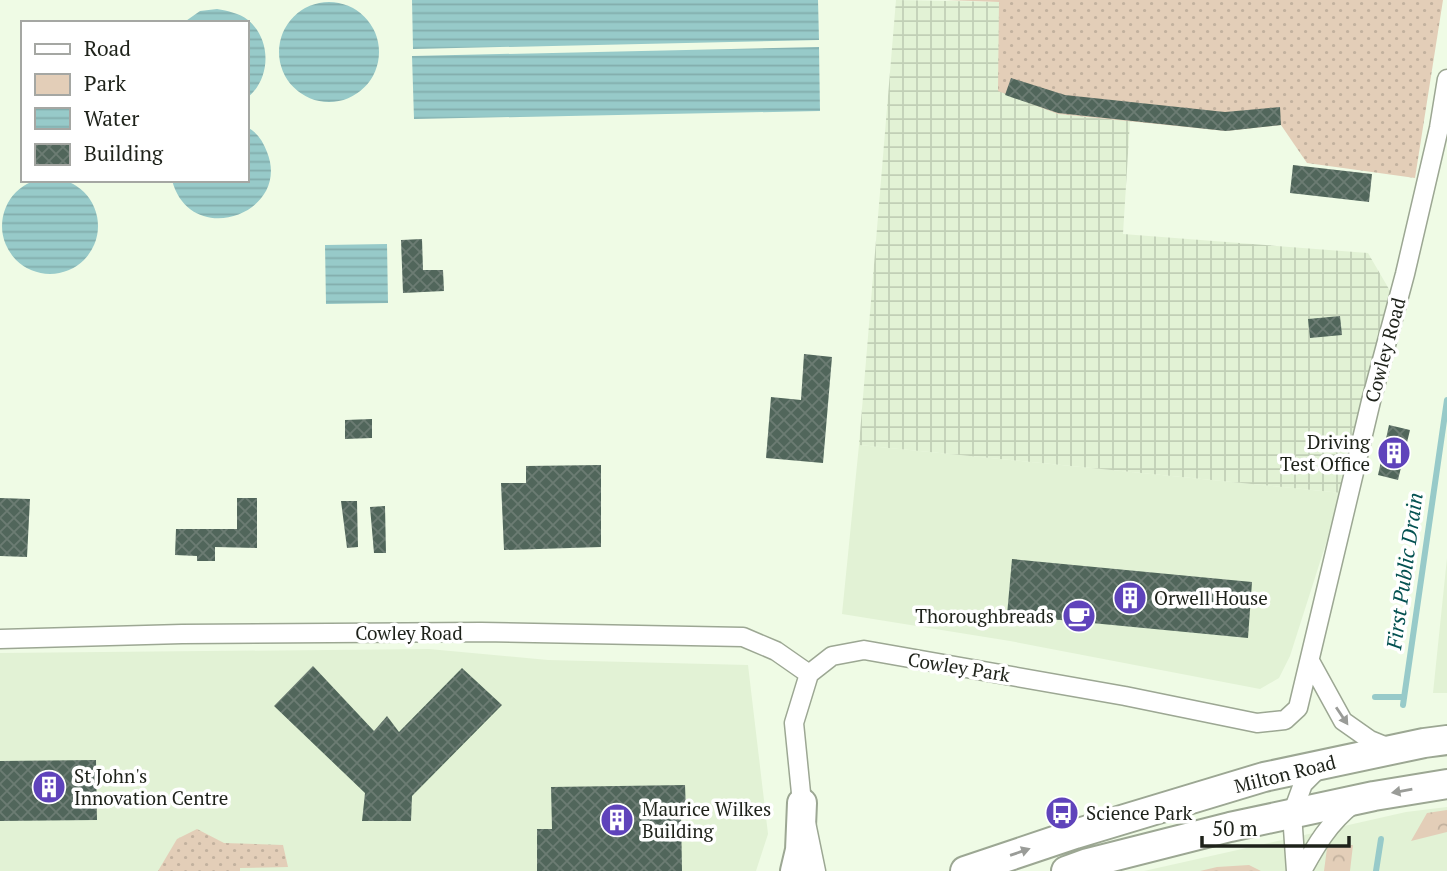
<svg xmlns="http://www.w3.org/2000/svg" width="1447" height="871" font-family="'PT Serif',serif">
<style>
.built{fill:#e2f2d5}
.industrial{fill:url(#industrial-grid)}
.green{fill:url(#green-dots)}
.forest{fill:url(#forest-crowns)}
.water{fill:url(#water-rules)}
.lines{fill:none;stroke-linecap:round;stroke-linejoin:round}
.stream{stroke:#97cac9;stroke-width:6}
.building{fill:url(#building-cross-hatch)}
.street-casing{stroke:#9ca793;stroke-width:21}
.primary-casing{stroke:#9ca793;stroke-width:32}
.street{stroke:#fff;stroke-width:18}
.primary{stroke:#fff;stroke-width:28}
.oneway{fill:#9a9c98}
.labels{text-anchor:middle;stroke-width:7;stroke-linejoin:round;paint-order:stroke}
.street-label{font-size:19px;fill:#1e221a;stroke:#fff}
.poi-label{font-size:19px;fill:#1e221a;stroke:#fff;text-anchor:start}
.water-label{font-size:21px;font-style:italic;fill:#035151;stroke:#fff}
</style>
<defs>
<pattern id="industrial-grid" width="8" height="8" patternUnits="userSpaceOnUse" patternTransform="scale(1.75)"><rect width="8" height="8" fill="#e2f2d5"/><path d="M0 4h8M4 0v8" fill="none" stroke="#c1cfb6"/></pattern>
<pattern id="green-dots" width="8" height="8" patternUnits="userSpaceOnUse" patternTransform="scale(1.75)"><rect width="8" height="8" fill="#e3ceb8"/><path d="M2 2h.1M6 6h.1" fill="none" stroke="#c2b19e" stroke-width="1.8" stroke-linecap="round"/></pattern>
<pattern id="forest-crowns" width="20" height="18" patternUnits="userSpaceOnUse" patternTransform="scale(1.75)"><rect width="20" height="18" fill="#e3ceb8"/><path d="M2 6a3 3 0 1 1 6 0M12 15a3 3 0 1 1 6 0" fill="none" stroke="#c2b19e"/></pattern>
<pattern id="water-rules" width="6" height="5" patternUnits="userSpaceOnUse" patternTransform="scale(1.75)"><rect width="6" height="5" fill="#97cac9"/><path d="M0 2.5h6" fill="none" stroke="#82adac"/></pattern>
<pattern id="building-cross-hatch" width="8" height="8" patternUnits="userSpaceOnUse" patternTransform="scale(1.75)"><rect width="8" height="8" fill="#51665b"/><path d="M0 0l8 8M0 8l8-8" fill="none" stroke="#6c7c73"/></pattern>
</defs>
<rect width="100%" height="100%" fill="#effbe5"/>
<path class="built" d="M 859,445 L 1342,493 L 1290,656 L 1279,678 L 1260,689 L 1010,641 L 842,614 Z
M 1447,558 L 1447,693 L 1433,693 Z
M 429,649 L 548,660 L 748,665 L 768,834 L 756,871 L 0,871 L 0,653 Z
M 1447,807 L 1447,871 L 1144,871 L 1406,812 Z"/>
<path class="industrial" d="M 896,0 L 999,2 L 1058,114 L 1130,121 L 1123,234 L 1368,253 L 1393,296 L 1342,493 L 859,445 Z"/>
<path class="green" d="M 946,0 L 1443,0 L 1415,178 L 1307,163 L 1281,125 L 1226,131 L 1058,114 L 998,91 L 999,2 Z
M 197,829 L 224,843 L 283,845 L 288,867 L 240,868 L 240,871 L 158,871 L 177,839 Z"/>
<path class="forest" d="M 1447,810 L 1447,832 L 1411,841 L 1427,813 Z
M 1353,845 L 1350,871 L 1324,871 L 1327,848 Z
M 1249,865 L 1261,871 L 1200,871 L 1217,867 Z"/>
<path class="water" d="M 412,0 L 818,0 L 819,40 L 413,49 Z
M279 52a50 50 0 1 1 100 0a50 50 0 1 1-100 0Z
M 217,9 C 228,11 239,13 248,20 C 272,40 271,79 247,98 L 247,23 L 183,23 L 200,11 Z
M 819,47 L 820,111 L 414,119 L 412,56 Z
M 247,127 C 257,132 263,141 267,152 C 292,214 190,250 172,180 L 247,180 Z
M2 226a48 48 0 1 1 96 0a48 48 0 1 1-96 0Z
M 387,244 L 388,303 L 326,304 L 325,245 Z"/>
<g class="lines">
<path class="stream" d="M 1375,697 L 1404,697
M 1403,705 L 1447,400
M 1376,871 L 1381,839"/>
</g>
<path class="building" d="M 1011,78 L 1065,95 L 1225,112 L 1280,107 L 1281,125 L 1226,131 L 1058,113 L 1005,95 Z
M 1293,165 L 1372,174 L 1369,202 L 1290,193 Z
M 422,239 L 423,270 L 443,270 L 444,291 L 403,293 L 401,240 Z
M 1340,316 L 1342,335 L 1310,338 L 1308,319 Z
M 804,354 L 832,357 L 823,463 L 766,458 L 771,397 L 801,400 Z
M 372,419 L 372,438 L 345,439 L 345,420 Z
M 1389,425 L 1410,430 L 1398,480 L 1378,475 Z
M 601,465 L 601,547 L 504,550 L 501,483 L 526,483 L 526,466 Z
M 0,498 L 30,499 L 27,557 L 0,556 Z
M 237,498 L 257,498 L 257,548 L 215,547 L 215,561 L 197,561 L 197,556 L 175,555 L 176,529 L 237,529 Z
M 341,501 L 357,501 L 358,547 L 347,548 Z
M 385,506 L 386,553 L 374,553 L 370,507 Z
M 1012,559 L 1252,582 L 1248,638 L 1007,615 Z
M 313,666 L 374,731 L 387,716 L 399,732 L 462,668 L 502,705 L 412,796 L 411,821 L 362,821 L 365,793 L 274,706 Z
M 96,760 L 97,820 L 0,821 L 0,761 Z
M 685,785 L 686,812 L 681,812 L 682,871 L 537,871 L 537,829 L 552,829 L 551,787 Z"/>
<g class="lines">
<defs>
<path id="street" d="M 0,639 L 182,634 L 481,632 L 743,637 L 776,651 L 809,674
M 1310,661 L 1343,721 L 1370,740 L 1392,749
M 816,871 L 802,803 L 794,723 L 809,674 L 832,656 L 864,650 L 1125,696 L 1257,723 L 1285,720 L 1298,708 L 1371,401 L 1405,274 L 1439,128 L 1447,79
M 1296,871 L 1292,814 L 1303,784 L 1319,768
M 1302,871 C 1316,845 1329,823 1353,804"/>
<path id="primary" d="M 795,871 L 800,850 L 802,803
M 965,871 L 1075,834 L 1264,777 L 1424,743 L 1447,740
M 1066,871 L 1088,863 L 1230,827 L 1374,796 L 1447,784"/>
</defs>
<use href="#street" class="street-casing"/>
<use href="#primary" class="primary-casing"/>
<use href="#street" class="street"/>
<use href="#primary" class="primary"/>
</g>
<defs><path id="oneway-solid" d="M-6-.8H1V-3.2L6.5 0L1 3.2V.8H-6Z" transform="scale(1.75)"/></defs>
<g class="oneway">
<use href="#oneway-solid" transform="translate(1342 716) rotate(56)"/>
<use href="#oneway-solid" transform="translate(1402 791) rotate(170)"/>
<use href="#oneway-solid" transform="translate(1020 852) rotate(-19)"/>
</g>
<defs>
<symbol id="building-disc" viewBox="-11 -11 22 22"><circle r="9.5" fill="#5f43bb" stroke="#fff"/><path d="M-4-6H4V6H1V3H-1V6H-4ZM-2.5-4.3h1.7v1.8h-1.7ZM.8-4.3h1.7v1.8H.8ZM-2.5-1h1.7V.8h-1.7ZM.8-1h1.7V.8H.8Z" fill="#fff"/></symbol>
<symbol id="cafe-disc" viewBox="-11 -11 22 22"><circle r="9.5" fill="#5f43bb" stroke="#fff"/><path d="M-5.5-4.5H6V0H3Q3 3.5 0 3.5H-2.5Q-5.5 3.5-5.5 0ZM3-3.2v2h1.7v-2ZM-6 4.5H4V6H-6Z" fill="#fff"/></symbol>
<symbol id="bus-disc" viewBox="-11 -11 22 22"><circle r="9.5" fill="#5f43bb" stroke="#fff"/><path d="M-5-6H5V4H4V6H2V4H-2V6H-4V4H-5ZM-3.5-4V0h7V-4ZM-3.5 1.2v1.5H-2V1.2ZM2 1.2v1.5H3.5V1.2Z" fill="#fff"/></symbol>
</defs>
<g fill-rule="evenodd">
<use href="#building-disc" x="1375" y="434" width="38" height="38"/>
<use href="#building-disc" x="1111" y="579" width="38" height="38"/>
<use href="#cafe-disc" x="1060" y="597" width="38" height="38"/>
<use href="#building-disc" x="30" y="768" width="38" height="38"/>
<use href="#bus-disc" x="1043" y="794" width="38" height="38"/>
<use href="#building-disc" x="598" y="801" width="38" height="38"/>
</g>
<g class="labels">
<g class="street-label">
<text transform="translate(1385 350) rotate(-75)" y="7">Cowley Road</text>
<text x="409" y="640">Cowley Road</text>
<text transform="translate(959 667) rotate(9)" y="7">Cowley Park</text>
<text transform="translate(1285 774) rotate(-14)" y="7">Milton Road</text>
</g>
<g class="poi-label">
<text x="1370" y="449" text-anchor="end">Driving<tspan x="1370" dy="22">Test Office</tspan></text>
<text x="1154" y="605">Orwell House</text>
<text x="1054" y="623" text-anchor="end">Thoroughbreads</text>
<text x="74" y="783">St John's<tspan x="74" dy="22">Innovation Centre</tspan></text>
<text x="642" y="816">Maurice Wilkes<tspan x="642" dy="22">Building</tspan></text>
<text x="1086" y="820">Science Park</text>
</g>
<g class="water-label">
<text transform="translate(1405 571) rotate(-82)" y="7">First Public Drain</text>
</g>
</g>
<rect x="21" y="21" width="228" height="161" fill="#ffffff" stroke="#a5a7a3" stroke-width="2"/>
<rect x="35" y="44" width="35" height="10" fill="#ffffff" stroke="#a5a7a3" stroke-width="2"/>
<text x="84" y="56" font-size="21" fill="#1e221a">Road</text>
<rect x="35" y="74" width="35" height="21" fill="#e3ceb8" stroke="#a5a7a3" stroke-width="2"/>
<text x="84" y="91" font-size="21" fill="#1e221a">Park</text>
<rect x="35" y="108" width="35" height="21" fill="url(#water-rules)" stroke="#a5a7a3" stroke-width="2"/>
<text x="84" y="126" font-size="21" fill="#1e221a">Water</text>
<rect x="35" y="144" width="35" height="21" fill="url(#building-cross-hatch)" stroke="#a5a7a3" stroke-width="2"/>
<text x="84" y="161" font-size="21" fill="#1e221a">Building</text>
<path d="M1202 836v10h147v-10" fill="none" stroke="#1e221a" stroke-width="3.5"/>
<text x="1212" y="836" font-size="21" fill="#1e221a" stroke="#ffffff" stroke-width="5" paint-order="stroke">50 m</text>
</svg>
